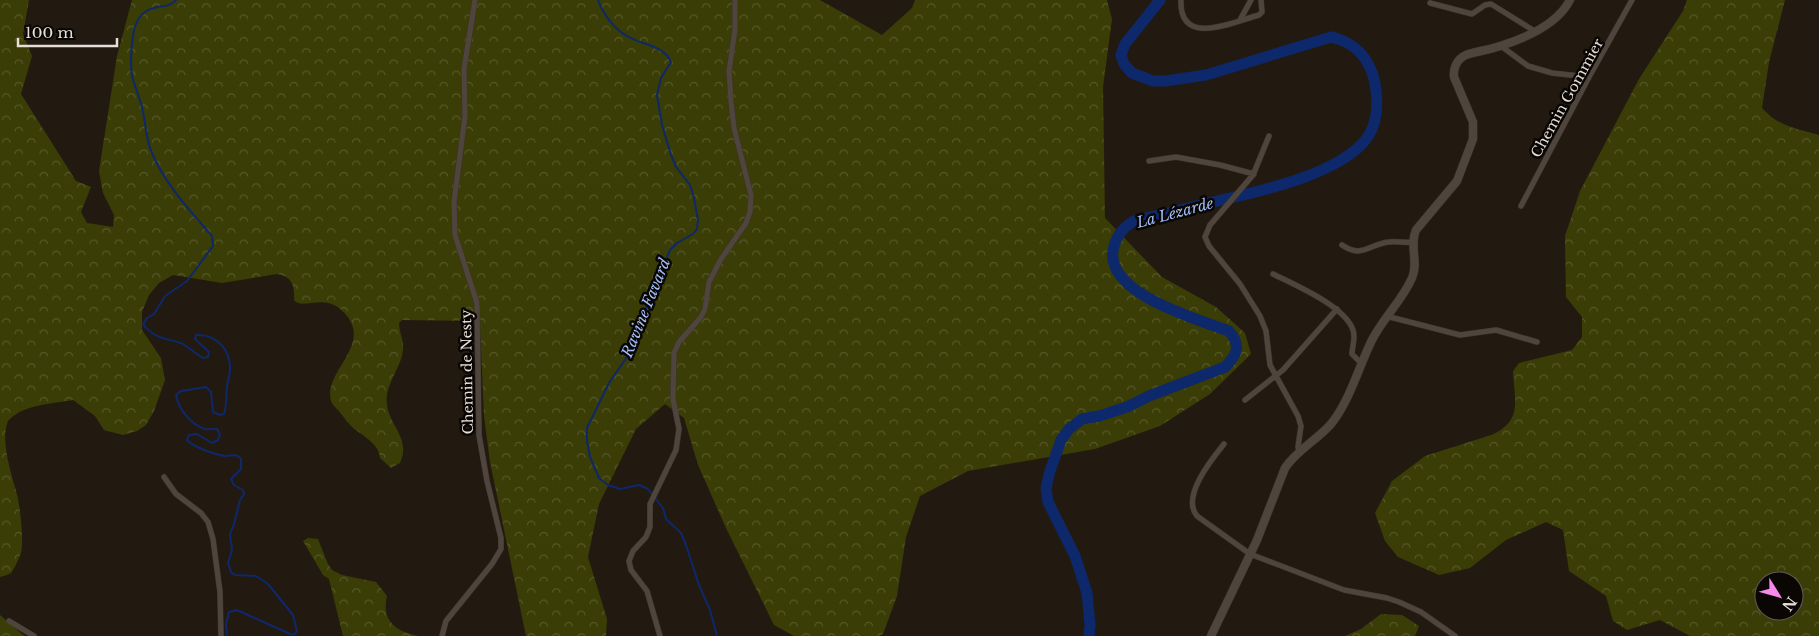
<svg xmlns="http://www.w3.org/2000/svg" width="1819" height="636" font-family="'Libre Baskerville',serif">
<style>
.forest{fill:url(#forest-crowns);fill-rule:evenodd}
.lines{fill:none;stroke-linecap:round;stroke-linejoin:round}
.stream{stroke:#0e286c;stroke-width:2}
.river{stroke:#0e286c;stroke-width:11}
.street-casing{stroke:#3c3531;stroke-width:6}
.secondary-casing{stroke:#3c3531;stroke-width:9}
.street{stroke:#50453c;stroke-width:5}
.secondary{stroke:#50453c;stroke-width:8}
.labels{text-anchor:middle;stroke-width:5;stroke-linejoin:round;paint-order:stroke}
.street-label{font-size:14px;fill:#e5ded9;stroke:#090603}
.water-label{font-size:15px;font-style:italic;fill:#a3c0fc;stroke:#090603}
</style>
<defs>
<pattern id="forest-crowns" width="20" height="18" patternUnits="userSpaceOnUse" patternTransform="scale(1.25)"><rect width="20" height="18" fill="#3a3d05"/><path d="M2 6a3 3 0 1 1 6 0M12 15a3 3 0 1 1 6 0" fill="none" stroke="#565929"/></pattern>
</defs>
<rect width="100%" height="100%" fill="#221a11"/>
<path class="forest" d="M 0,0 L 29,0 L 23,34 L 32,56 L 21,94 L 76,181 L 91,187 L 81,212 L 87,223 L 113,227 L 114,215 L 103,193 L 99,171 L 117,56 L 132,0 L 820,0 L 882,35 L 912,8 L 915,0 L 1107,0 L 1112,19 L 1103,87 L 1105,218 L 1162,277 L 1216,307 L 1245,333 L 1251,354 L 1210,394 L 1160,426 L 1095,449 L 968,471 L 920,496 L 906,537 L 897,596 L 883,634 L 879,636 L 794,636 L 774,625 L 726,528 L 698,465 L 684,418 L 665,404 L 636,429 L 599,504 L 588,557 L 607,619 L 606,636 L 526,636 L 490,462 L 484,416 L 480,328 L 474,321 L 402,320 L 399,323 C 399,332 404,340 403,350 C 401,369 384,385 387,405 C 390,427 411,438 400,463 L 391,468 L 380,458 C 379,442 360,435 350,425 C 346,420 342,415 338,410 C 336,408 332,404 331,401 C 323,372 371,347 347,316 C 327,289 303,312 294,300 C 295,286 292,276 277,274 L 222,283 L 173,275 L 159,283 L 149,295 L 142,312 L 142,330 L 161,358 L 165,380 L 154,411 L 146,425 L 137,431 L 123,435 L 104,430 L 95,416 L 73,400 C 52,404 23,404 8,421 C 0,440 11,472 16,491 C 20,502 24,542 21,552 C 20,557 14,569 11,573 C 8,575 3,576 0,577 Z
M 1687,0 L 1785,0 L 1769,62 L 1762,108 C 1779,127 1795,128 1819,135 L 1819,636 L 1690,636 L 1660,620 L 1627,630 L 1613,621 L 1606,596 L 1569,571 L 1563,530 L 1546,522 L 1506,540 L 1470,568 L 1439,575 L 1398,557 L 1385,541 L 1375,513 L 1392,481 L 1425,456 L 1491,435 C 1524,421 1514,399 1513,371 L 1519,363 L 1572,350 L 1582,337 L 1582,317 L 1566,297 L 1565,236 L 1580,191 L 1639,79 L 1683,11 ZM 1764,581 L 1794,581 L 1794,611 L 1764,611 Z
M 308,538 L 318,539 L 328,564 L 332,570 L 342,575 L 376,582 L 387,596 C 381,621 396,632 419,636 L 343,636 L 329,579 L 323,575 L 303,541 Z
M 1381,614 L 1402,615 L 1419,626 L 1415,636 L 1345,636 L 1361,629 Z
M 0,615 L 22,634 L 25,636 L 0,636 Z"/>
<g class="lines">
<path class="stream" d="M 176,0 C 168,11 149,1 138,20 C 131,31 130,63 132,76 C 135,88 141,100 143,112 C 146,126 146,140 152,153 C 165,184 190,211 212,236 L 213,246 L 187,281 L 165,296 L 154,314 L 147,318 L 143,324 C 155,340 168,338 183,344 C 190,348 196,354 203,358 L 208,357 L 209,352 L 195,339 L 196,335 C 217,334 231,350 230,371 C 229,376 228,381 227,386 C 226,395 227,405 224,414 L 220,415 L 213,412 L 211,392 L 206,387 L 181,391 L 176,395 C 178,408 191,425 205,429 C 209,430 213,428 217,429 L 220,435 L 218,440 L 212,443 L 197,434 L 189,435 L 187,440 C 193,447 216,455 226,456 C 232,456 236,453 241,459 L 241,469 L 231,479 L 234,485 L 243,490 L 244,494 L 240,500 L 234,524 L 230,534 L 232,550 L 228,563 L 231,572 L 235,575 L 256,576 L 268,584 L 293,615 L 297,631 L 294,635 L 290,634 L 237,610 L 229,612 L 226,624 L 227,636
M 598,0 C 603,14 614,29 627,36 C 641,45 664,45 671,62 L 661,78 L 657,95 L 662,125 L 671,155 L 676,167 L 690,185 L 694,198 L 698,220 L 697,229 L 693,234 L 677,243 L 670,250 L 650,296 L 640,328 L 629,354 L 609,383 L 587,428 L 587,441 L 590,457 L 599,478 L 608,485 L 620,489 L 639,485 L 648,489 L 663,508 L 666,519 L 681,533 L 686,545 L 699,585 L 710,610 L 717,636"/>
<path class="river" d="M 1089,636 L 1090,625 L 1087,593 L 1075,556 L 1048,502 L 1046,488 L 1050,471 L 1061,440 L 1069,429 L 1082,419 L 1099,416 L 1127,407 L 1149,396 L 1225,367 C 1238,354 1241,345 1229,331 C 1197,319 1107,294 1113,251 C 1115,237 1122,228 1134,221 C 1159,215 1183,209 1208,203 C 1252,193 1339,176 1367,138 C 1378,123 1378,101 1375,83 C 1370,59 1355,42 1331,37 L 1206,75 L 1165,81 L 1153,81 L 1132,73 L 1124,64 L 1121,55 L 1125,44 L 1160,0"/>
<defs>
<path id="street" d="M 1181,0 C 1179,48 1233,22 1259,15 L 1262,12 L 1261,0
M 1430,3 L 1472,14 L 1485,5 L 1491,4 L 1536,32
M 1240,20 L 1251,0
M 1501,46 L 1528,66 L 1552,73 L 1589,77
M 1269,136 L 1253,175 L 1210,225 L 1205,237 L 1209,246 L 1240,284 L 1260,316 L 1266,331 L 1270,365 L 1298,416 L 1301,426 L 1298,447 L 1299,452
M 1149,161 L 1176,157 L 1220,165 L 1254,174
M 1521,206 L 1589,77 L 1632,0
M 1342,245 C 1362,259 1369,244 1389,242 C 1397,241 1405,243 1413,242
M 1273,274 C 1295,285 1345,306 1353,330 C 1356,338 1352,346 1352,354 L 1362,364
M 1386,316 L 1460,335 L 1496,330 L 1537,342
M 1245,400 L 1283,370 L 1337,309
M 1224,444 C 1211,460 1181,497 1197,516 L 1250,554 L 1344,590 L 1387,598 L 1399,602 L 1421,612 L 1455,636
M 164,477 L 176,494 L 201,513 L 208,522 L 213,539 L 220,592 L 221,636
M 9,621 L 34,636
M 442,636 L 446,621 L 492,564 L 501,549 L 501,538 L 487,481 L 479,435 L 477,303 L 455,235 L 454,202 L 465,116 L 464,69 L 475,0
M 660,636 L 647,591 L 631,570 L 629,561 L 633,551 L 646,537 L 650,527 L 650,504 L 676,450 L 679,429 L 673,399 L 674,353 L 679,342 L 701,317 L 705,309 L 709,282 L 721,259 L 746,223 L 750,212 L 751,195 L 734,128 L 731,102 L 729,71 L 735,30 L 735,0"/>
<path id="secondary" d="M 1211,636 L 1257,540 L 1285,468 C 1297,450 1317,440 1331,424 C 1350,400 1358,369 1371,342 C 1382,319 1402,301 1412,278 C 1419,262 1409,246 1416,230 L 1457,181 L 1473,139 L 1473,122 L 1454,77 C 1453,68 1457,59 1466,55 C 1477,51 1489,50 1500,46 C 1526,38 1557,25 1570,0"/>
</defs>
<use href="#street" class="street-casing"/>
<use href="#secondary" class="secondary-casing"/>
<use href="#street" class="street"/>
<use href="#secondary" class="secondary"/>
</g>
<g class="labels">
<g class="street-label">
<text transform="translate(1567 98) rotate(-61)" y="5">Chemin Gommier</text>
<text transform="translate(467 372) rotate(-91)" y="5">Chemin de Nesty</text>
</g>
<g class="water-label">
<text transform="translate(1175 213) rotate(-15)" y="5">La Lézarde</text>
<text transform="translate(646 308) rotate(-68)" y="5">Ravine Favard</text>
</g>
</g>
<g transform="translate(1779 596) rotate(127)"><circle r="24" fill="#090603" stroke="#615c59"/>
<path d="M0-4L9 19L0 12L-9 19Z" fill="#f888e9"/>
<text y="-8" font-size="14" font-weight="bold" text-anchor="middle" fill="#e5ded9">N</text>
</g>
<path d="M18 38v8h99v-8" fill="none" stroke="#e5ded9" stroke-width="2.5"/>
<text x="25" y="38" font-size="15" fill="#e5ded9" stroke="#090603" stroke-width="4" paint-order="stroke">100 m</text>
</svg>
